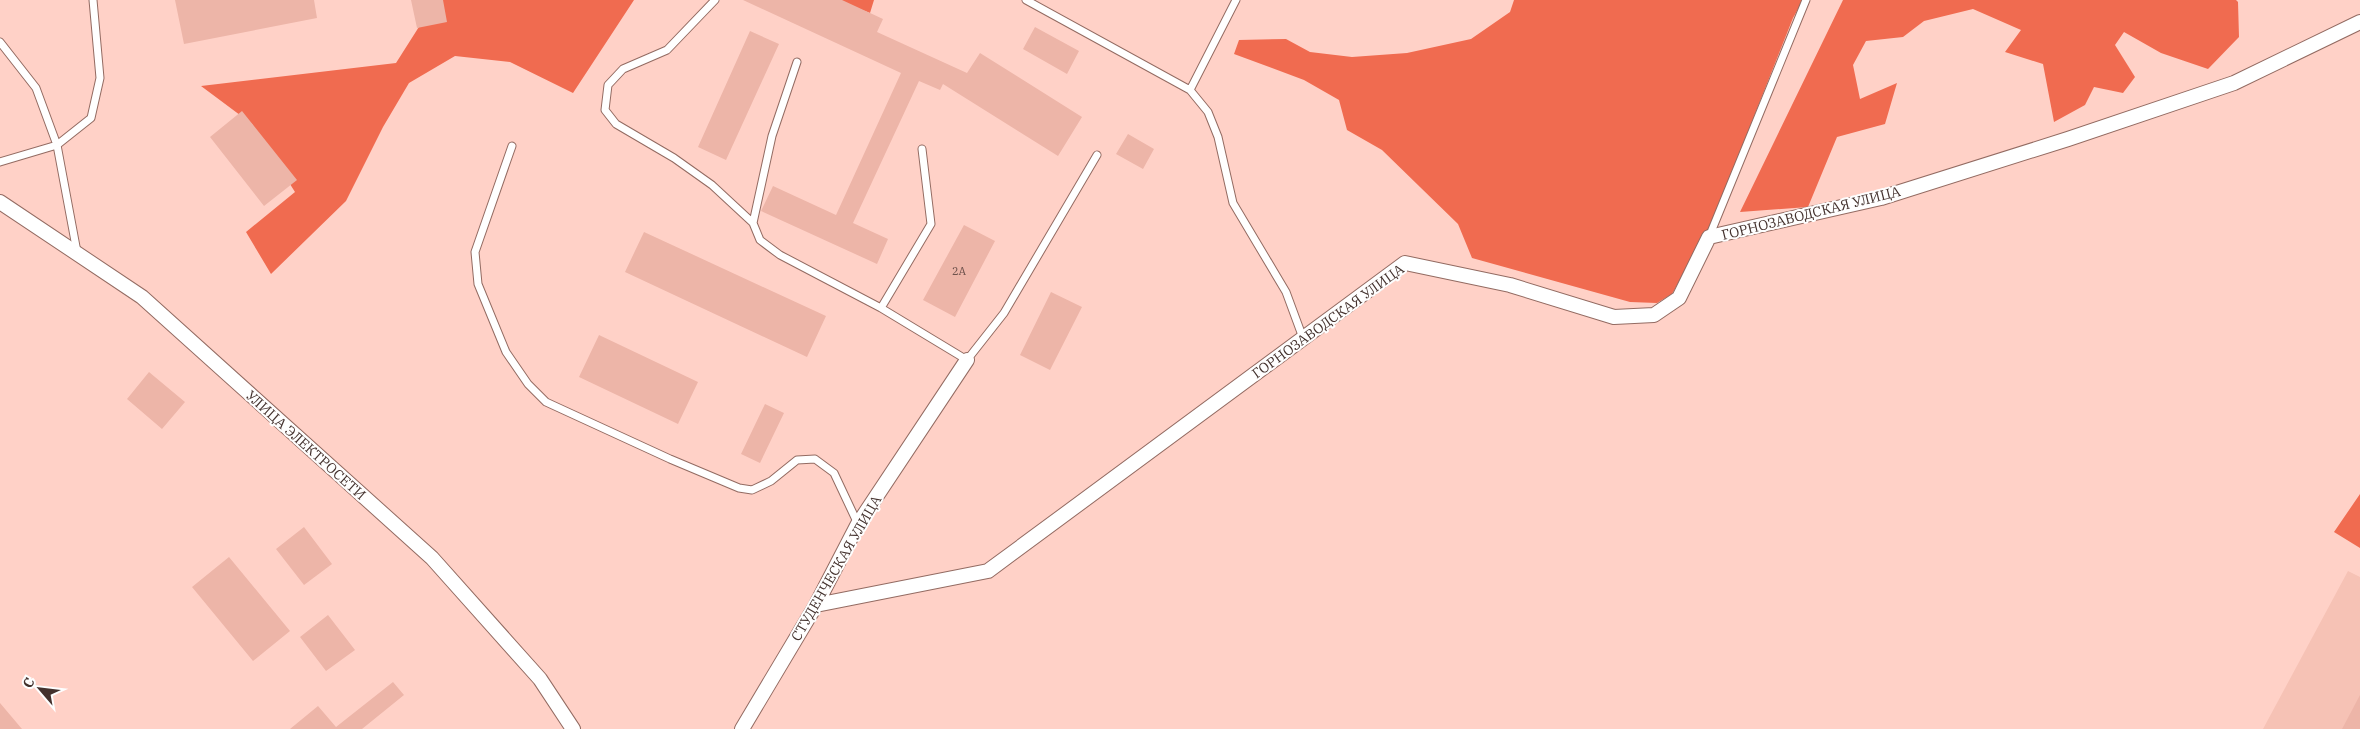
<svg xmlns="http://www.w3.org/2000/svg" width="2360" height="729" font-family="'IBM Plex Serif',serif">
<style>
.built{fill:#f6c2b5}
.forest{fill:#f06b50}
.building{fill:#edb5a8}
.lines{fill:none;stroke-linecap:round;stroke-linejoin:round}
.service-casing{stroke:#936b62;stroke-width:9}
.minor-casing{stroke:#936b62;stroke-width:16}
.service{stroke:#fff;stroke-width:7}
.minor{stroke:#fff;stroke-width:14}
.labels{text-anchor:middle;stroke-width:4;stroke-linejoin:round;paint-order:stroke}
.number-label{font-size:11px;fill:#6e524c}
.street-label{font-size:14px;fill:#43312d;stroke:#fefefe}
</style>
<rect width="100%" height="100%" fill="#ffd1c7"/>
<path class="built" d="M 2348,571 L 2360,577 L 2360,729 L 2263,729 Z"/>
<path class="forest" d="M 436,0 L 634,0 L 573,93 L 510,62 L 455,56 L 409,83 L 383,127 L 346,201 L 271,274 L 246,232 L 295,192 L 252,124 L 201,86 L 396,63 Z
M 836,0 L 874,0 L 870,13 Z
M 1514,0 L 1803,0 L 1793,18 L 1711,225 L 1672,294 L 1657,303 L 1630,302 L 1472,258 L 1458,224 L 1382,150 L 1347,130 L 1339,100 L 1304,80 L 1234,54 L 1239,40 L 1286,39 L 1310,52 L 1352,57 L 1407,53 L 1471,39 L 1510,12 Z
M 1843,0 L 2236,0 L 2238,2 L 2239,37 L 2208,69 L 2161,53 L 2124,32 L 2115,45 L 2135,77 L 2123,93 L 2094,87 L 2085,105 L 2054,122 L 2043,64 L 2005,52 L 2021,30 L 1973,9 L 1924,21 L 1903,37 L 1866,41 L 1853,65 L 1860,99 L 1897,83 L 1885,124 L 1837,137 L 1808,207 L 1740,212 Z
M 2360,494 L 2360,548 L 2334,532 Z"/>
<path class="building" d="M 175,0 L 314,0 L 317,18 L 184,44 Z
M 411,0 L 443,0 L 447,22 L 417,28 Z
M 743,0 L 842,0 L 883,19 L 877,32 L 967,73 L 980,53 L 1082,117 L 1058,156 L 943,84 L 940,90 L 919,81 L 853,223 L 888,239 L 877,264 L 761,211 L 773,186 L 836,215 L 901,73 Z
M 1035,27 L 1079,51 L 1067,74 L 1023,49 Z
M 750,31 L 779,44 L 726,160 L 698,147 Z
M 242,111 L 297,180 L 264,206 L 210,137 Z
M 1128,134 L 1154,149 L 1143,169 L 1116,154 Z
M 964,225 L 995,241 L 955,317 L 923,300 Z
M 644,232 L 826,316 L 807,357 L 625,272 Z
M 1051,292 L 1082,307 L 1050,370 L 1020,355 Z
M 599,335 L 698,382 L 678,424 L 579,377 Z
M 149,372 L 185,402 L 162,429 L 127,399 Z
M 765,404 L 784,413 L 760,463 L 741,454 Z
M 304,527 L 332,564 L 304,585 L 276,549 Z
M 229,557 L 290,631 L 253,661 L 192,587 Z
M 328,615 L 355,650 L 326,671 L 300,637 Z
M 393,682 L 404,695 L 362,729 L 290,729 L 318,706 L 336,727 Z
M 2360,695 L 2360,729 L 2342,729 Z
M 0,703 L 22,729 L 0,729 Z"/>
<g class="lines">
<defs>
<path id="service" d="M 715,0 L 667,50 L 623,69 L 608,85 L 605,110 L 616,124 L 674,158 L 712,185 L 753,223
M 1026,0 L 1190,90 L 1208,112 L 1218,137 L 1233,203 L 1286,292 L 1303,338
M 0,42 L 36,88 L 57,145 L 77,252
M 797,62 L 772,136 L 753,223 L 760,240 L 780,255 L 881,308 L 967,360 L 1004,313 L 1097,155
M 1190,90 L 1236,0
M 512,146 L 475,252 L 478,284 L 506,352 L 528,384 L 546,402 L 670,459 L 739,488 L 752,490 L 771,481 L 797,460 L 815,459 L 834,473 L 858,524
M 0,162 L 57,145 L 91,118 L 100,78 L 93,0
M 1709,237 L 1806,0
M 881,308 L 931,224 L 922,149"/>
<path id="minor" d="M 0,202 L 142,297 L 432,558 L 540,679 L 573,729
M 816,605 L 988,571 L 1405,263 L 1510,285 L 1614,317 L 1654,315 L 1679,298 L 1709,237 L 1881,198 L 2068,139 L 2234,83 L 2360,22
M 742,729 L 816,605 L 858,524 L 967,360"/>
</defs>
<use href="#service" class="service-casing"/>
<use href="#minor" class="minor-casing"/>
<use href="#service" class="service"/>
<use href="#minor" class="minor"/>
</g>
<g class="labels">
<g class="number-label">
<text x="959" y="275">2А</text>
</g>
<g class="street-label">
<text transform="translate(1811 213) rotate(-14)" y="5">ГОРНОЗАВОДСКАЯ УЛИЦА</text>
<text transform="translate(1328 321) rotate(-36)" y="5">ГОРНОЗАВОДСКАЯ УЛИЦА</text>
<text transform="translate(306 445) rotate(42)" y="5">УЛИЦА ЭЛЕКТРОСЕТИ</text>
<text transform="translate(836 568) rotate(-60)" y="5">СТУДЕНЧЕСКАЯ УЛИЦА</text>
</g>
</g>
<g transform="translate(40 689) rotate(298)" stroke="#fefefe" stroke-width="4" paint-order="stroke">
<path d="M0-4L9 19L0 12L-9 19Z" fill="#43312d"/>
<text y="-8" font-size="14" font-weight="bold" text-anchor="middle" fill="#43312d">С</text>
</g>
</svg>
